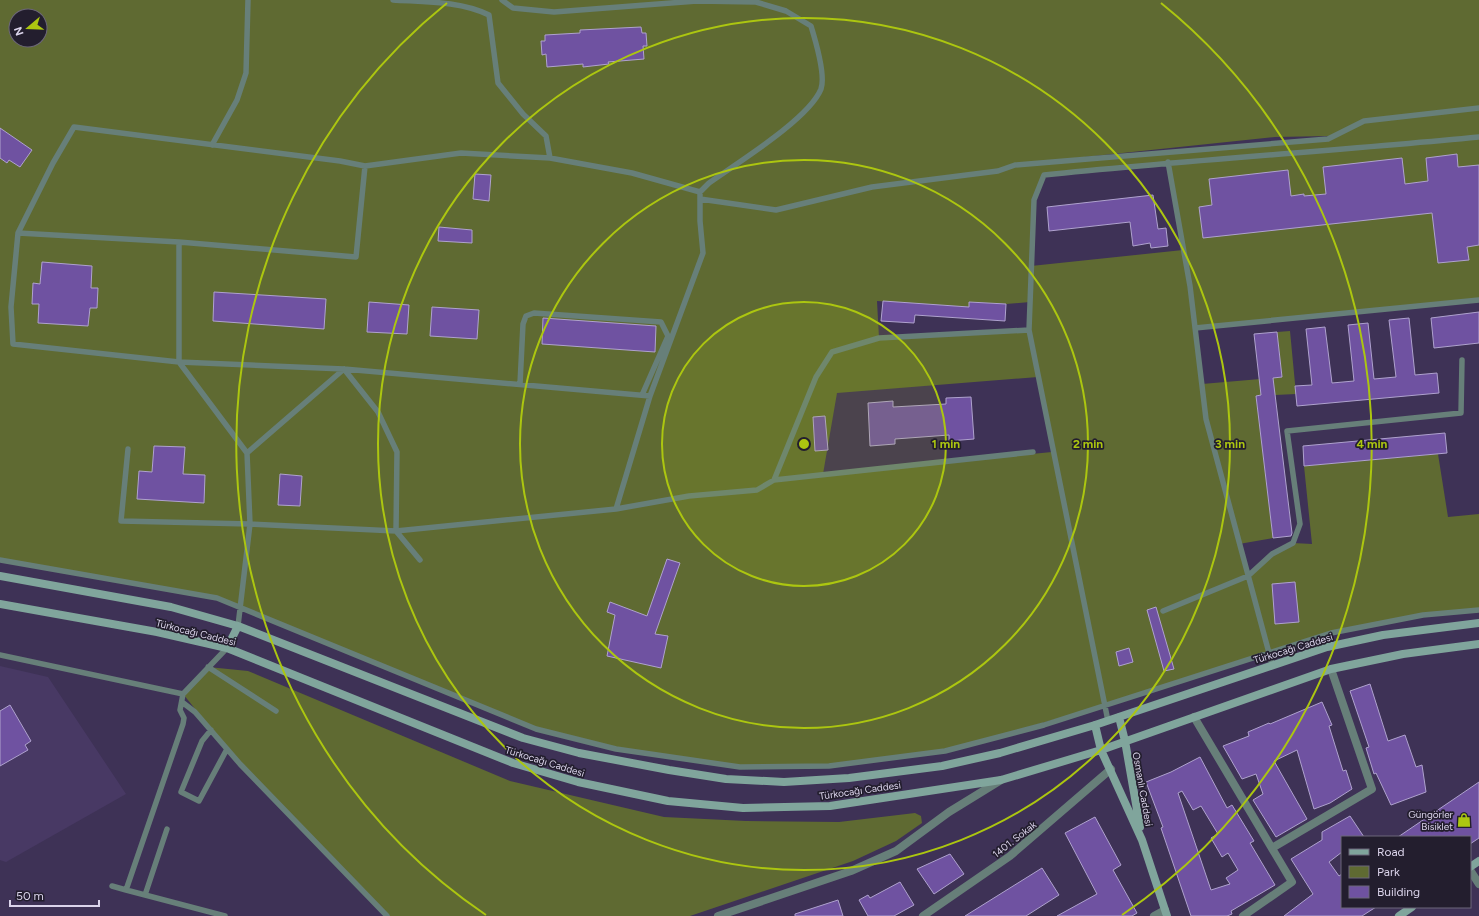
<svg xmlns="http://www.w3.org/2000/svg" width="1479" height="916" font-family="Figtree,sans-serif">
<style>
.built{fill:#483964}
.green{fill:#5f6a32;fill-rule:evenodd}
.building{fill:#6f52a1;stroke:#afa2ce;fill-rule:evenodd}
.lines{fill:none;stroke-linecap:round;stroke-linejoin:round}
.lane{stroke:#677f79;stroke-width:5.5}
.street{stroke:#677f79;stroke-width:8}
.secondary{stroke:#80a59c;stroke-width:8}
.ring{fill:none;stroke:#acc610;stroke-width:2}
.labels{text-anchor:middle;stroke-width:3.5;stroke-linejoin:round;paint-order:stroke}
.street-label{font-size:10px;fill:#dbd4eb;stroke:#231e2e}
.poi-label{font-size:10px;fill:#dbd4eb;stroke:#231e2e;text-anchor:end}
.centre{fill:#acc610;stroke:#231e2e;stroke-width:2}
.ring-label{font-size:12px;text-anchor:middle;font-weight:bold;fill:#acc610;stroke:#231e2e;stroke-width:3.5;stroke-linejoin:round;paint-order:stroke}
</style>
<rect width="100%" height="100%" fill="#3e3256"/>
<path class="built" d="M 0,666 L 48,677 L 126,794 L 6,862 L 0,860 Z"/>
<path class="green" d="M 0,0 L 1479,0 L 1479,300 L 1196,328 L 1202,384 L 1282,377 L 1277,332 L 1290,331 L 1296,394 L 1256,396 L 1273,538 L 1239,544 L 1248,576 L 1272,554 L 1293,543 L 1312,544 L 1304,466 L 1438,454 L 1448,517 L 1479,514 L 1479,610 L 1423,615 L 1331,633 L 1105,705 L 945,751 L 829,766 L 740,767 L 616,749 L 536,729 L 217,598 L 0,560 ZM 16,16 L 40,16 L 40,40 L 16,40 ZM 1330,136 L 1326,139 L 1056,160 L 1275,137 ZM 1168,162 L 1183,250 L 1031,266 L 1034,200 L 1044,175 ZM 877,301 L 969,307 L 969,302 L 1006,304 L 1030,302 L 1029,330 L 879,338 ZM 1038,377 L 1052,452 L 823,474 L 837,393 Z
M 208,667 L 248,671 L 510,781 L 664,817 L 746,821 L 839,822 L 915,813 L 921,816 L 922,823 L 896,841 L 853,861 L 690,916 L 387,916 L 240,764 L 183,694 Z"/>
<path class="building" d="M 641,27 L 642,33 L 646,33 L 647,46 L 643,46 L 644,59 L 608,62 L 609,64 L 583,67 L 583,64 L 547,67 L 546,54 L 542,55 L 541,41 L 545,41 L 545,35 L 580,33 L 580,30 Z
M 0,128 L 32,150 L 20,167 L 9,160 L 7,163 L 0,158 Z
M 1457,154 L 1458,167 L 1479,165 L 1479,245 L 1467,247 L 1469,260 L 1438,263 L 1432,213 L 1203,238 L 1199,207 L 1212,205 L 1209,179 L 1288,170 L 1291,196 L 1304,194 L 1304,196 L 1326,194 L 1323,167 L 1402,158 L 1405,184 L 1428,181 L 1426,158 Z
M 475,174 L 491,175 L 489,201 L 473,199 Z
M 1153,195 L 1158,229 L 1166,228 L 1168,246 L 1151,248 L 1150,243 L 1133,246 L 1130,222 L 1049,231 L 1047,207 Z
M 439,227 L 472,230 L 472,243 L 438,241 Z
M 42,262 L 92,266 L 91,288 L 98,288 L 97,308 L 90,308 L 88,326 L 38,323 L 39,304 L 32,304 L 33,283 L 40,284 Z
M 214,292 L 326,299 L 324,329 L 213,321 Z
M 883,301 L 969,307 L 969,302 L 1006,304 L 1005,321 L 915,315 L 914,323 L 881,321 Z
M 369,302 L 409,305 L 407,334 L 367,332 Z
M 432,307 L 479,310 L 477,339 L 430,336 Z
M 1479,312 L 1479,343 L 1434,348 L 1431,318 Z
M 543,318 L 656,326 L 655,352 L 542,344 Z
M 1409,318 L 1415,375 L 1437,373 L 1439,393 L 1297,406 L 1295,386 L 1312,385 L 1306,329 L 1325,327 L 1332,383 L 1354,381 L 1348,325 L 1368,323 L 1374,379 L 1396,377 L 1389,320 Z
M 1277,332 L 1282,377 L 1273,378 L 1292,533 L 1291,536 L 1273,538 L 1256,396 L 1261,395 L 1254,334 Z
M 971,397 L 974,439 L 949,441 L 949,435 L 895,439 L 895,444 L 870,446 L 868,403 L 893,401 L 893,407 L 946,404 L 946,398 Z
M 825,416 L 828,450 L 815,451 L 813,417 Z
M 1445,433 L 1447,453 L 1304,466 L 1303,446 Z
M 154,446 L 185,447 L 183,474 L 205,475 L 204,503 L 137,499 L 139,471 L 152,472 Z
M 280,474 L 302,476 L 300,506 L 278,505 Z
M 667,559 L 680,563 L 655,634 L 668,636 L 661,668 L 607,656 L 615,615 L 607,612 L 610,602 L 647,616 Z
M 1295,582 L 1299,622 L 1275,624 L 1272,584 Z
M 1156,607 L 1174,669 L 1164,671 L 1147,610 Z
M 1129,648 L 1133,662 L 1119,666 L 1116,652 Z
M 1370,684 L 1388,741 L 1405,735 L 1416,767 L 1422,765 L 1426,792 L 1391,805 L 1376,773 L 1374,774 L 1366,748 L 1369,747 L 1350,691 Z
M 1322,702 L 1332,725 L 1329,726 L 1343,771 L 1346,770 L 1352,789 L 1330,803 L 1314,809 L 1297,750 L 1274,761 L 1307,819 L 1276,837 L 1253,800 L 1263,794 L 1256,774 L 1242,779 L 1223,746 L 1249,736 L 1248,732 L 1269,723 L 1270,724 Z
M 10,705 L 31,741 L 25,745 L 28,750 L 0,766 L 0,711 Z
M 1200,757 L 1227,808 L 1232,805 L 1254,841 L 1250,843 L 1275,885 L 1231,911 L 1232,914 L 1227,916 L 1191,916 L 1161,828 L 1163,827 L 1146,782 L 1171,772 ZM 1182,791 L 1193,810 L 1201,806 L 1218,834 L 1211,838 L 1222,857 L 1228,853 L 1238,870 L 1226,878 L 1230,884 L 1211,890 L 1178,793 Z
M 1479,782 L 1479,838 L 1470,844 L 1470,837 L 1398,837 Z
M 1350,816 L 1364,837 L 1342,837 L 1342,852 L 1329,862 L 1339,876 L 1342,874 L 1342,907 L 1376,907 L 1362,916 L 1284,916 L 1313,894 L 1291,859 L 1322,840 L 1322,832 Z
M 1095,817 L 1121,865 L 1113,870 L 1137,913 L 1132,916 L 1057,916 L 1097,894 L 1065,833 Z
M 950,854 L 964,874 L 934,894 L 917,869 Z
M 1042,868 L 1059,895 L 1026,916 L 965,916 Z
M 900,882 L 914,905 L 894,916 L 868,916 L 859,900 L 868,895 L 870,898 Z
M 838,900 L 843,916 L 795,916 L 795,914 Z"/>
<g class="lines">
<path class="lane" d="M 393,0 C 425,2 460,1 489,15 L 498,83 L 523,114 L 546,136 L 550,158
M 502,0 L 513,8 L 554,12 L 697,1 L 756,2 L 786,11 L 811,26 C 815,39 826,75 821,89 C 809,119 737,163 709,183 L 700,192 L 700,221 L 703,253 L 650,396 L 616,509
M 212,145 L 237,100 L 246,73 L 248,0
M 1168,162 L 1190,286 L 1206,419 L 1272,664
M 700,199 L 776,210 L 872,187 L 998,171 L 1015,165 L 1328,139 L 1364,121 L 1479,108
M 18,233 L 179,242 L 356,257 L 365,166
M 179,242 L 179,362 L 247,453 L 250,524 L 238,626
M 1195,328 L 1479,300
M 520,384 L 523,324 L 526,316 L 534,313 L 661,322 L 668,336 L 642,395
M 650,396 L 344,369 L 179,362 L 13,344 L 11,307 L 18,233 L 53,163 L 74,127 L 340,161 L 365,166 L 461,153 L 550,158 L 632,173 L 700,192
M 128,449 L 121,521 L 250,524 L 396,531 L 616,509 L 689,496 L 757,490 L 774,480 L 1033,452
M 247,453 L 344,369 L 378,412 L 397,452 L 396,531 L 420,560
M 774,480 L 816,377 L 832,352 L 879,338 L 1029,330
M 0,560 L 217,598 L 536,729 L 616,749 L 740,767 L 829,766 L 945,751 L 1044,725 L 1331,633 L 1423,615 L 1479,610
M 1163,611 L 1248,576 L 1272,554 L 1293,543 L 1300,524 L 1287,431 L 1461,413 L 1462,360
M 0,655 L 183,694
M 208,667 L 276,711
M 182,702 L 195,712 L 240,764 L 387,916
M 1108,721 L 1029,330 L 1034,200 L 1044,175 C 1189,160 1334,151 1479,137
M 211,730 L 202,741 L 181,792 L 199,801 L 227,749
M 112,886 L 126,890 L 183,724 L 184,718 L 180,710 L 183,694 L 227,648
M 126,890 L 225,916
M 145,895 L 167,829"/>
<path class="street" d="M 1194,717 L 1292,882 L 1243,916
M 1272,848 L 1372,789 L 1331,669
M 1470,870 L 1479,884
M 718,916 L 851,871 L 896,851 L 949,812 L 1001,780
M 923,916 L 1010,856 L 1111,769
M 1154,916 L 1165,910"/>
<path class="secondary" d="M 0,576 L 171,607 L 238,626 L 523,738 L 579,753 L 669,770 L 726,779 L 784,782 L 849,778 L 942,766 L 1000,753 L 1095,725 L 1327,647 L 1383,635 L 1479,623
M 0,604 L 157,632 L 227,648 L 513,763 L 578,782 L 668,801 L 743,808 L 830,806 L 1001,780 L 1101,750 L 1331,669 L 1403,654 L 1479,644
M 227,648 L 238,626
M 1119,717 L 1125,741 L 1140,827
M 1095,725 L 1101,750 L 1142,840 L 1167,916
M 1470,867 L 1479,861
M 1399,916 L 1412,907"/>
</g>
<circle cx="804" cy="444" r="142" fill="#acc610" fill-opacity=".12"/>
<g class="ring">
<circle cx="804" cy="444" r="142"/>
<circle cx="804" cy="444" r="284"/>
<circle cx="804" cy="444" r="426"/>
<path d="M486 915A568 568 0 0 1 447 3M1161 3A568 568 0 0 1 1122 915"/>
</g>
<defs>
<symbol id="shop-bare" viewBox="-9 -9 18 18"><path d="M-5-2.5h2.3a2.7 3.5 0 0 1 5.4 0H5L5.5 6h-11ZM-1.5-2.5h3a1.5 2.3 0 0 0-3 0Z" fill="#acc610" stroke="#231e2e" stroke-width="2.5" paint-order="stroke"/></symbol>
</defs>
<g fill-rule="evenodd">
<use href="#shop-bare" x="1454" y="810" width="20" height="20"/>
</g>
<g class="labels">
<g class="street-label">
<text transform="translate(196 632) rotate(14)" y="4">Türkocağı Caddesi</text>
<text transform="translate(1293 648) rotate(-17)" y="4">Türkocağı Caddesi</text>
<text transform="translate(545 761) rotate(17)" y="4">Türkocağı Caddesi</text>
<text transform="translate(1143 789) rotate(80)" y="4">Osmanlı Caddesi</text>
<text transform="translate(860 790) rotate(-8)" y="4">Türkocağı Caddesi</text>
<text transform="translate(1014 839) rotate(-38)" y="4">1401. Sokak</text>
</g>
<g class="poi-label">
<text x="1453" y="818">Güngörler<tspan x="1453" dy="12">Bisiklet</tspan></text>
</g>
</g>
<circle cx="804" cy="444" r="6" class="centre"/>
<g class="ring-label">
<text x="946" y="448">1 min</text>
<text x="1088" y="448">2 min</text>
<text x="1230" y="448">3 min</text>
<text x="1372" y="448">4 min</text>
</g>
<rect x="1341" y="836" width="130" height="72" fill="#231e2e" stroke="#6d677a"/>
<rect x="1349" y="849" width="20" height="6" fill="#80a59c" stroke="#6d677a"/>
<text x="1377" y="856" font-size="12" fill="#dbd4eb">Road</text>
<rect x="1349" y="866" width="20" height="12" fill="#5f6a32" stroke="#6d677a"/>
<text x="1377" y="876" font-size="12" fill="#dbd4eb">Park</text>
<rect x="1349" y="886" width="20" height="12" fill="#6f52a1" stroke="#6d677a"/>
<text x="1377" y="896" font-size="12" fill="#dbd4eb">Building</text>
<g transform="translate(28 28) rotate(251)"><circle r="19" fill="#231e2e" stroke="#6d677a"/>
<path d="M0-3L7 15L0 10L-7 15Z" fill="#acc610"/>
<text y="-6" font-size="11" font-weight="bold" text-anchor="middle" fill="#dbd4eb">N</text>
</g>
<path d="M10 900v6h89v-6" fill="none" stroke="#dbd4eb" stroke-width="2"/>
<text x="16" y="900" font-size="12" fill="#dbd4eb" stroke="#231e2e" stroke-width="3" paint-order="stroke">50 m</text>
</svg>
